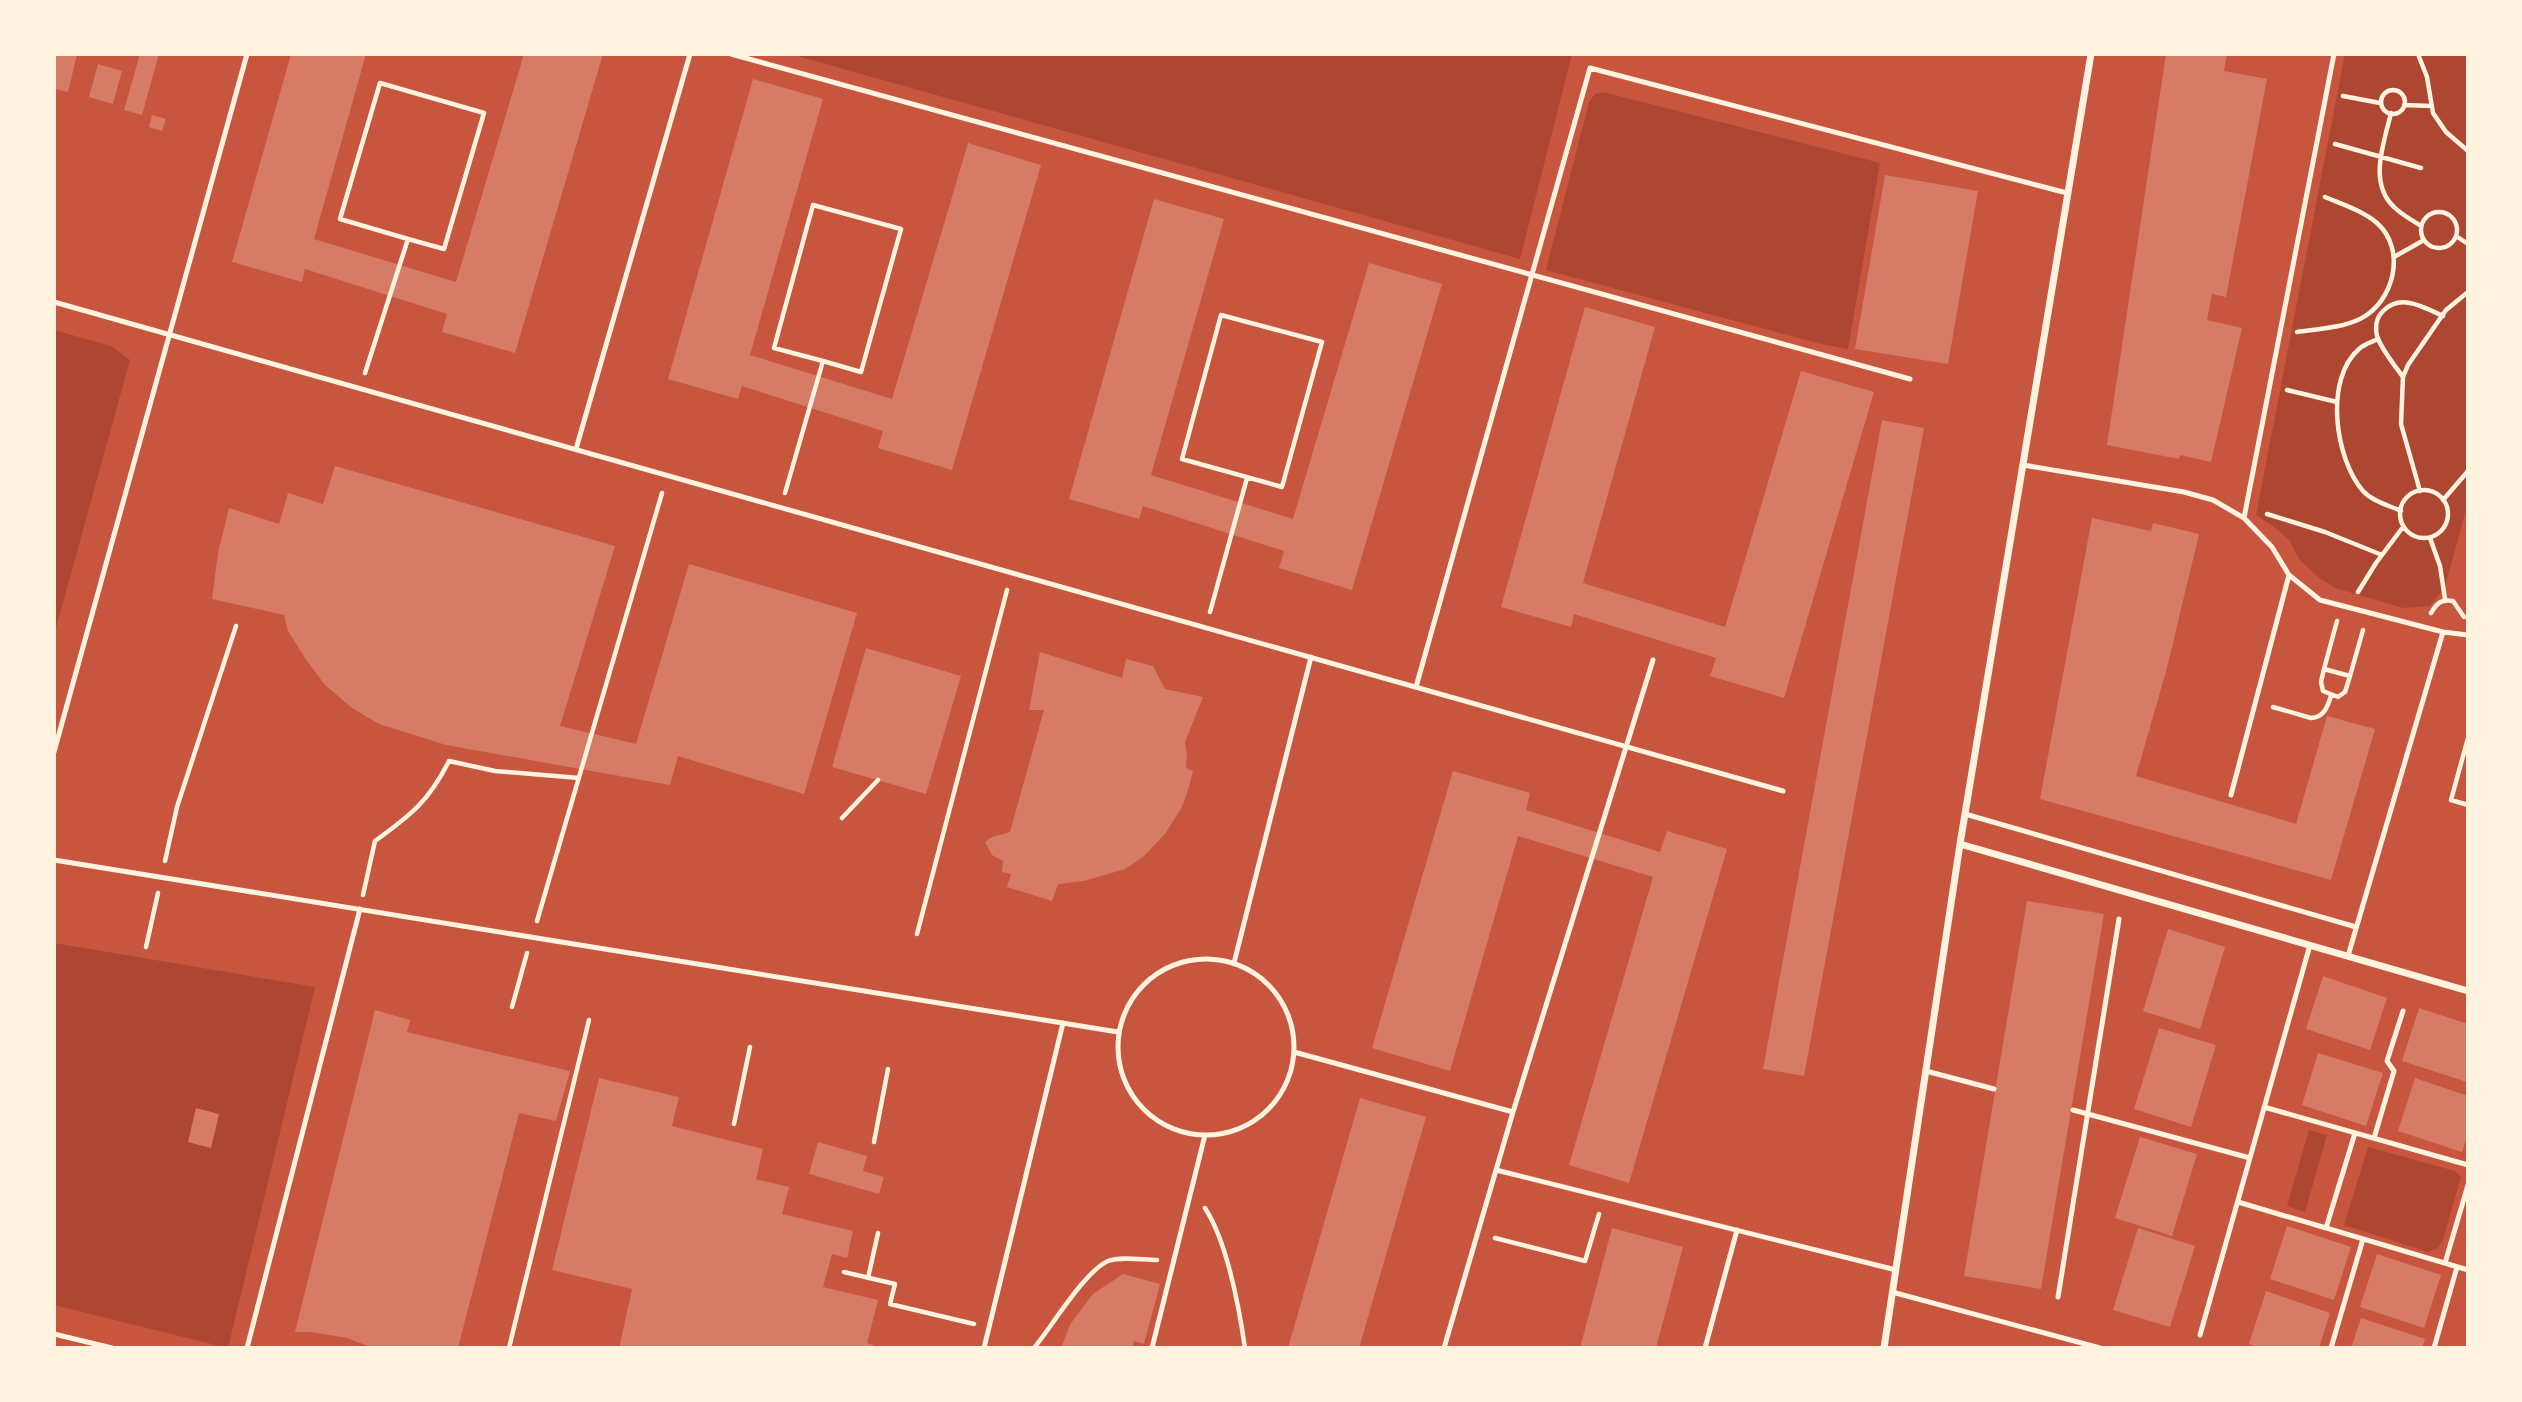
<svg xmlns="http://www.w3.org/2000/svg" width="2522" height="1402" font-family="'Varela Round',sans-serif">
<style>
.green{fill:#ae4732}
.building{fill:#d67c66}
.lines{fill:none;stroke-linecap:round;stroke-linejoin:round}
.path{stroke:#fff3e0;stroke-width:4.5}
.service{stroke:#fff3e0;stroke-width:5}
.minor{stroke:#fff3e0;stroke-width:7}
</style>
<rect width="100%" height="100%" fill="#c8553d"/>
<path class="green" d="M 790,54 L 1572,54 L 1520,259 Z
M 2345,54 L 2468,54 L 2468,502 L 2445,587 L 2430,606 L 2403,608 L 2335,588 L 2317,576 L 2299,559 L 2289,540 L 2274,527 L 2256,515 Z
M 1603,92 L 1880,163 L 1848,349 L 1821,344 L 1546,270 L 1589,102 L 1595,94 Z
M 54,330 L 111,346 L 130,360 L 54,635 Z
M 54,943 L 315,987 L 228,1348 L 54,1305 Z
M 2309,1130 L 2327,1135 L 2305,1212 L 2287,1206 Z
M 2368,1147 L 2455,1171 L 2461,1177 L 2443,1240 L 2438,1248 L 2428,1252 L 2344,1225 Z"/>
<path class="building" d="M 56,54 L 77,54 L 68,92 L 54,89 Z
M 140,54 L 159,54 L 142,115 L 124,110 Z
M 291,54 L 366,54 L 314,239 L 456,282 L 524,54 L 603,54 L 515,353 L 442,332 L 447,314 L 305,269 L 302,282 L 232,262 Z
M 2166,54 L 2227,54 L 2224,71 L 2267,79 L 2226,297 L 2212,294 L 2207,320 L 2242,328 L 2211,462 L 2180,455 L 2179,459 L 2107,445 Z
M 98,64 L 122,71 L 113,104 L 89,97 Z
M 753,79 L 823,99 L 750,355 L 892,399 L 968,143 L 1041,165 L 952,470 L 878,448 L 883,431 L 742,386 L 738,399 L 668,379 Z
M 152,115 L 166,119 L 162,131 L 149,127 Z
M 1885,175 L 1978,191 L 1948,364 L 1855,349 Z
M 1154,199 L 1224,219 L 1151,475 L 1293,519 L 1369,263 L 1442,284 L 1352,590 L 1279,568 L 1284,551 L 1143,506 L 1139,519 L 1069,499 Z
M 1585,307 L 1655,327 L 1583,583 L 1725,627 L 1801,371 L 1874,392 L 1784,698 L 1710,676 L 1716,658 L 1574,614 L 1571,627 L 1501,607 Z
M 1882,420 L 1924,428 L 1804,1076 L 1763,1069 Z
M 335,466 L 615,546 L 560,726 L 636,744 L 689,564 L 857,613 L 804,794 L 678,756 L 670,785 L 446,745 L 379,724 L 352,708 L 325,685 L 307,661 L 288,631 L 284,615 L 212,599 L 218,553 L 229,508 L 279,524 L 288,493 L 323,504 Z
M 2092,518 L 2151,531 L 2153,523 L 2199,534 L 2167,668 L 2136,776 L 2296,824 L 2327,716 L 2375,729 L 2331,880 L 2040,799 Z
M 866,648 L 961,676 L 926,794 L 832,767 Z
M 1040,652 L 1122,678 L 1126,659 L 1153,666 L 1165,689 L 1203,697 L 1185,742 L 1187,754 L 1186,768 L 1193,771 L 1188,790 L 1182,807 L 1165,834 L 1143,857 L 1125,869 L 1084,881 L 1058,884 L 1052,901 L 1007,887 L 1011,874 L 1002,872 L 1003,861 L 992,855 L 985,842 L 992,837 L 1010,832 L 1044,710 L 1029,710 Z
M 1453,771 L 1530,793 L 1526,810 L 1660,852 L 1667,831 L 1727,849 L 1629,1183 L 1569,1165 L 1653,877 L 1518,836 L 1450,1071 L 1372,1048 Z
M 2027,901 L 2104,914 L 2041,1289 L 1964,1276 Z
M 2168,929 L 2225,947 L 2200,1029 L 2143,1011 Z
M 2323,976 L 2387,998 L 2370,1050 L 2306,1029 Z
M 2419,1008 L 2468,1024 L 2467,1082 L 2402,1061 Z
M 375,1010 L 410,1020 L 407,1032 L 570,1071 L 556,1121 L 519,1113 L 458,1348 L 373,1348 L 347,1338 L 311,1332 L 295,1332 Z
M 2159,1028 L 2216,1045 L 2191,1127 L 2134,1109 Z
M 2318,1053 L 2383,1073 L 2366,1126 L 2302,1105 Z
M 599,1078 L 679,1097 L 672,1126 L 763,1149 L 756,1179 L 789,1187 L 782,1214 L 853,1231 L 847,1258 L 832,1254 L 823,1287 L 878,1300 L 867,1343 L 881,1348 L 619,1348 L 632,1289 L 552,1270 Z
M 2415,1078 L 2468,1096 L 2468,1134 L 2462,1152 L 2398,1131 Z
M 1360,1098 L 1426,1117 L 1359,1348 L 1288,1348 Z
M 196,1108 L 219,1114 L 211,1148 L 188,1142 Z
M 2140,1137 L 2197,1154 L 2172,1236 L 2115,1218 Z
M 818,1142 L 867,1156 L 863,1171 L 884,1177 L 879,1194 L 809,1174 Z
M 2287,1226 L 2351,1247 L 2334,1300 L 2270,1279 Z
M 1612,1228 L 1683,1247 L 1656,1348 L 1580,1348 Z
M 2138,1228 L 2195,1246 L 2170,1327 L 2113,1310 Z
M 2377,1254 L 2441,1275 L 2424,1328 L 2360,1307 Z
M 1123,1274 L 1160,1284 L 1144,1344 L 1134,1341 L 1132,1348 L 1061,1348 L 1071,1323 L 1093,1294 Z
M 2266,1291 L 2330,1313 L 2319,1348 L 2259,1348 L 2249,1344 Z
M 2361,1318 L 2425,1339 L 2422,1348 L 2351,1348 Z"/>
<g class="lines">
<path class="path" d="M 2418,54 L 2427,77 L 2433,113 L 2446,132 L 2468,151
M2381 102a12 12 0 1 1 24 0a12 12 0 1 1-24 0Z
M 2343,96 L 2380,103
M 2404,105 L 2432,106
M 2391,113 C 2384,143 2368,183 2394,207 C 2402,215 2412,220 2421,226
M 2335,144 L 2421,168
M2421 230a18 18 0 1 1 36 0a18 18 0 1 1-36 0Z
M 2456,236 L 2468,244
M 2394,257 L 2424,240
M 1221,315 L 1322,342 L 1282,487 L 1182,459 Z
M 2297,332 C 2318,329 2341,328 2360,319 C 2394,302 2407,250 2377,223 C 2363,211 2342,204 2325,197
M 2378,339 C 2372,342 2364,344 2359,349 C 2324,379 2335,459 2363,491 C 2372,501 2388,505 2401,511
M 365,373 L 408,239 L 444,249 L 484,113 L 380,83 L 340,219 L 408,239
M 2403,377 C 2394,364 2382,351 2377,336 C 2375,327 2376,318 2383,311 C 2401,293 2423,307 2443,316
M 2287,390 L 2337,402
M2400 514a24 24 0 1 1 48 0a24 24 0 1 1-48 0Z
M 2420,491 L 2401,424 L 2403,377 L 2408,365 L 2446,310 L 2468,292
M 785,493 L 823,361 L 861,372 L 901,229 L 813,205 L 774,348 L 823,361
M 2443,500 L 2468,471
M 2267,514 L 2325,532 L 2382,555
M 2430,538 L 2440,566 L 2445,599
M 2358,592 L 2376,563 L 2403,527
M 1210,612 L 1247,478
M 2431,613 C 2437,603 2441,599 2453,601 L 2464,617
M 2337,621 L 2324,669 L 2350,676 L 2363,630
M 2324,669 L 2321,682 L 2323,691 L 2338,697 L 2345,692 L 2350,676
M 2273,707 L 2311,718 C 2324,717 2327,708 2331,696
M 2468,738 L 2451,800 L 2468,805
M 842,818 L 878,780
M 165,861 L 177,807 L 236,626
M 363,895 L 375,841 C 411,815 429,801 449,761 L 495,771 L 579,778
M 537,921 L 662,493
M 917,934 L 1007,590
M 146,947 L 158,893
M 512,1007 L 527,953
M 734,1124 L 750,1047
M 874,1142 L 888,1069
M 1205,1208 C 1227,1242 1239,1307 1245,1348
M 1495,1238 L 1585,1261 L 1599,1214
M 844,1272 L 895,1284 L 890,1304 L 974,1324
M 868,1278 L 878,1233
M 509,1348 L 589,1020
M 1034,1348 C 1052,1326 1085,1271 1108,1261 C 1121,1256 1143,1260 1157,1260"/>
<path class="service" d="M 731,54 L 1910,379
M 54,302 L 1783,791
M 576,449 L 690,54
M 2023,465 L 2184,492 L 2213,500 L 2244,518 L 2272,547 L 2289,575 L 2320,600 L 2443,632 L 2468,635
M 2244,518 L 2334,54
M 1416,687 L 1590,68 L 2067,193
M 54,752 L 247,54
M 2231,795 L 2289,575
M 1965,814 L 2356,927
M 54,860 L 1118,1032
M 2348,956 L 2443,632
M1118 1047a88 88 0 1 1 176 0a88 88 0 1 1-176 0Z
M 1234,963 L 1311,657
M 1294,1052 L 1513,1112
M 1926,1071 L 1994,1089
M 2264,1107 L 2468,1165
M 2073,1110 L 2250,1158
M 2374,1138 L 2394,1071 L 2387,1061 L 2403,1011
M 1496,1170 L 1896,1270
M 2238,1202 L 2468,1270
M 2326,1228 L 2355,1133
M 2445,1263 L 2468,1185
M 1892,1292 L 2100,1348
M 2058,1297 L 2119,919
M 54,1334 L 112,1348
M 2200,1335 L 2310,945
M 247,1348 L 360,909
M 984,1348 L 1063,1023
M 1152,1348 L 1205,1135
M 1444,1348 L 1513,1112 L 1653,660
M 1705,1348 L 1737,1230
M 2331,1348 L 2363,1239
M 2434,1348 L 2457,1267"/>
<path class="minor" d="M 1960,844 L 2468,991
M 1884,1348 L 1960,844 L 2091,54"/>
</g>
<rect width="2522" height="1402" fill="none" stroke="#fff3e0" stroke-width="112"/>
</svg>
